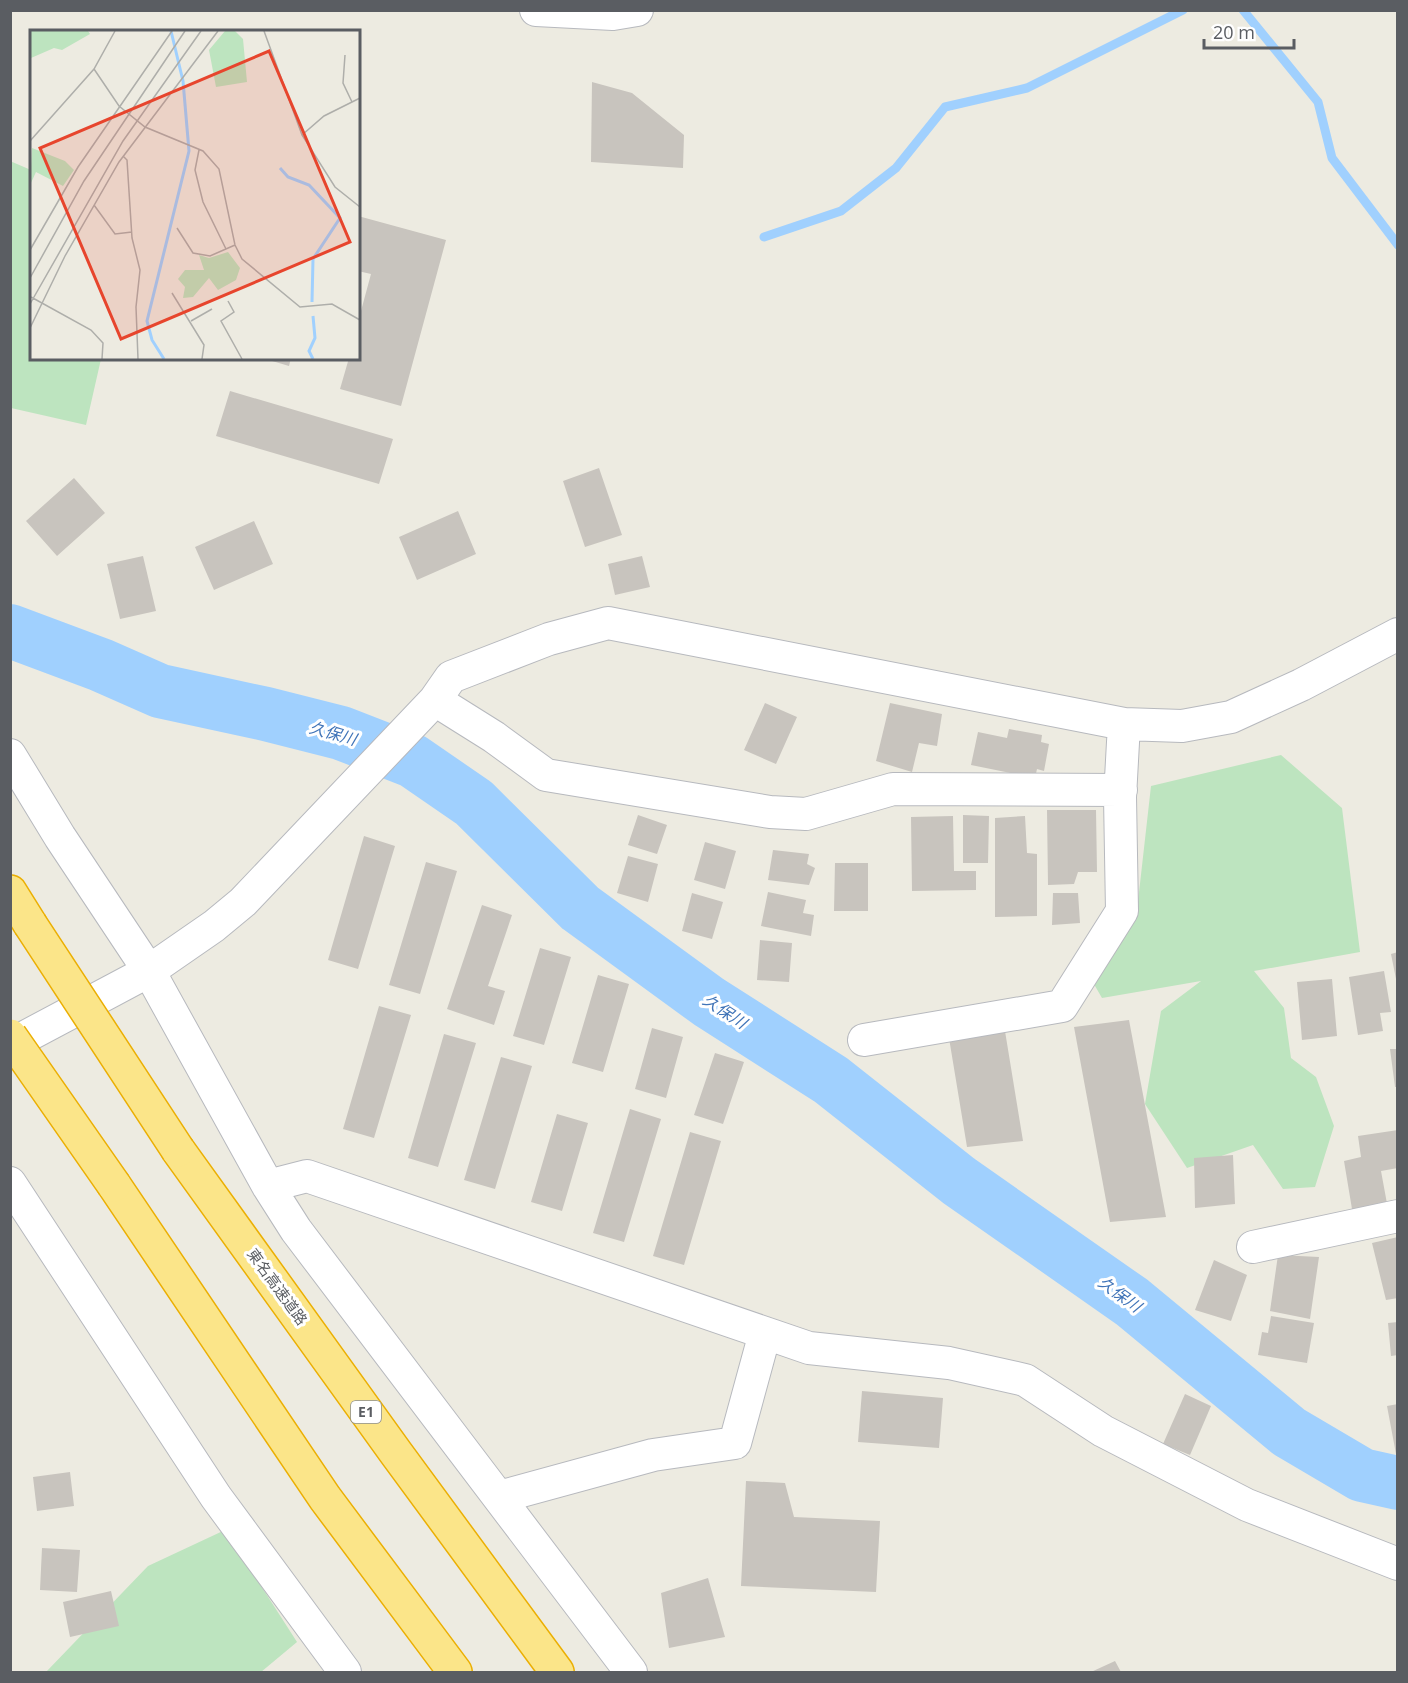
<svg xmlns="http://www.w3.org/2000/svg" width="1408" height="1683" font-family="'Open Sans','Noto Sans JP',sans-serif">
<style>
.green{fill:#bde4bf}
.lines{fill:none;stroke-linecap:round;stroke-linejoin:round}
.stream{stroke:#a0d0fe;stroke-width:9}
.river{stroke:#a0d0fe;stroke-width:54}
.building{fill:#c8c4be}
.street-casing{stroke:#b7b9be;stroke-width:34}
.highway-casing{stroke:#ebaf03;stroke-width:36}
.street{stroke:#fff;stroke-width:32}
.highway{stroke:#fbe589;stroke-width:33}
.highway-bridge-casing{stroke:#ebaf03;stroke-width:36;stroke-linecap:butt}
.highway-bridge{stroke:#fbe589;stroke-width:33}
.labels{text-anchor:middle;stroke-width:6;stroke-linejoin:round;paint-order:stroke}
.shield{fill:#fff;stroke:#8c8e91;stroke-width:1.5}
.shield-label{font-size:14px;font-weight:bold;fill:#5a5d62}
.street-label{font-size:15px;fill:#5a5d62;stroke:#fff}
.water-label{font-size:16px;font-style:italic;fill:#4074b8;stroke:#fff}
.inset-river{fill:none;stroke:#a0d0fe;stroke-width:3}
.inset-road{fill:none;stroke:#aeaeaa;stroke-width:1.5}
.view{fill:#e7452d;fill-opacity:0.15;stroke:#e7452d;stroke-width:3}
.inset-edge{fill:none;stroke:#5a5d62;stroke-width:3}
</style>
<rect width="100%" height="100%" fill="#edebe1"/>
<path class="green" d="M 10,161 L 31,170 L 32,358 L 101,359 L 86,425 L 11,408 Z
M 1281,755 L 1342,808 L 1360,952 L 1254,971 L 1284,1008 L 1291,1058 L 1316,1077 L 1334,1126 L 1315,1187 L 1283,1189 L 1253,1145 L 1187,1168 L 1145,1104 L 1161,1011 L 1201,981 L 1102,998 L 1091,979 L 1136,919 L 1151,786 Z
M 225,1530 L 297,1642 L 261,1672 L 46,1672 L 148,1566 Z"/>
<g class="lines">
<path class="stream" d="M 1243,10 L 1318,102 L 1332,158 L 1398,245
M 764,237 L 841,211 L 896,168 L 945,107 L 1027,88 L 1183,10"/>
<path class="river" d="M 10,631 L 101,665 L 160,691 L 266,714 L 341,733 L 413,761 L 474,803 L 580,908 L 709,1002 L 831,1080 L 959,1181 L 1132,1302 L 1289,1432 L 1362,1475 L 1398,1483"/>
</g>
<path class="building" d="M 592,82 L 632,93 L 684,135 L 683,168 L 591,162 Z
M 358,216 L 446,240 L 401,406 L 340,389 L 349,358 L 358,358 L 358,322 L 371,274 L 358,271 Z
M 262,358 L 291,358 L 289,366 Z
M 230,391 L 393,439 L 379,484 L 216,436 Z
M 599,468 L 622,535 L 585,547 L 563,481 Z
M 74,478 L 105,513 L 57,556 L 26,521 Z
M 458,511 L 476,554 L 417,580 L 399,537 Z
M 254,521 L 273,564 L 214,590 L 195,547 Z
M 143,556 L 156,611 L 120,619 L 107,564 Z
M 642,556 L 650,587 L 615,595 L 608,564 Z
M 765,703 L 797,717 L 776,764 L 744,750 Z
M 890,703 L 942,714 L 937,746 L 919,743 L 912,772 L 876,761 Z
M 1009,729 L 1042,735 L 1041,742 L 1049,744 L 1044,771 L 1037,769 L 1035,778 L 971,765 L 978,732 L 1007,738 Z
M 1047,810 L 1096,810 L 1097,872 L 1078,872 L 1074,884 L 1048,885 Z
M 638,815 L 667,825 L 657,854 L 628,845 Z
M 963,815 L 989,816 L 988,863 L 963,863 Z
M 953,816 L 954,871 L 976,871 L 976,890 L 912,891 L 911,817 Z
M 1025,816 L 1027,853 L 1037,854 L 1037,916 L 995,917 L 995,818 Z
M 364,836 L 395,846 L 358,969 L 328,960 Z
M 705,842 L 736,851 L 725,889 L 694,880 Z
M 773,850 L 809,854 L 807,864 L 815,868 L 809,885 L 768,880 Z
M 628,856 L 658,864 L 648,902 L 617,893 Z
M 426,862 L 457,871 L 420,994 L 389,985 Z
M 835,863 L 868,863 L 868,911 L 834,911 Z
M 768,892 L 806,900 L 803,913 L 814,915 L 811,936 L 761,926 Z
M 692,893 L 723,902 L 712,939 L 682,931 Z
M 1053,893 L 1078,893 L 1080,923 L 1052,925 Z
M 482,905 L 512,915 L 488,986 L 505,991 L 494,1025 L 447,1009 Z
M 760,940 L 792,943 L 789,982 L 757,980 Z
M 540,948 L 571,957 L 544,1045 L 513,1036 Z
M 1398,952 L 1398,979 L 1396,979 L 1391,954 Z
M 1384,971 L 1391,1012 L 1380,1013 L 1383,1031 L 1358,1035 L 1349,977 Z
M 598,975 L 629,984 L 603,1072 L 572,1063 Z
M 1332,979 L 1337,1036 L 1302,1040 L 1297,982 Z
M 379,1006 L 411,1015 L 374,1138 L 343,1129 Z
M 1129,1020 L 1166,1217 L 1110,1222 L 1074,1027 Z
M 1004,1025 L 1023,1141 L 967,1147 L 949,1038 Z
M 652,1028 L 683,1037 L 666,1098 L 635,1089 Z
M 444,1034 L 476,1043 L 438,1167 L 408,1158 Z
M 1390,1049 L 1398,1049 L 1398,1087 L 1395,1087 Z
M 715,1053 L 744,1062 L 723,1124 L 694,1115 Z
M 501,1057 L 532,1066 L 495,1189 L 464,1180 Z
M 630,1109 L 661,1119 L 624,1242 L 593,1233 Z
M 557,1114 L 588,1123 L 562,1211 L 531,1202 Z
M 1398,1130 L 1398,1168 L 1381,1171 L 1388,1209 L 1353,1215 L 1344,1161 L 1361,1157 L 1358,1136 Z
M 690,1132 L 721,1141 L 684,1265 L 653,1256 Z
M 1233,1155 L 1235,1204 L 1195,1208 L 1194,1158 Z
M 1398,1237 L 1398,1298 L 1386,1300 L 1372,1243 Z
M 1278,1255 L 1319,1257 L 1310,1319 L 1270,1311 Z
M 1214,1260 L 1247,1275 L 1231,1321 L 1195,1310 Z
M 1271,1316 L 1314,1323 L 1307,1363 L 1258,1355 L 1262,1332 L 1268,1333 Z
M 1398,1322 L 1398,1355 L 1391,1356 L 1388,1323 Z
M 862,1391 L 943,1398 L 939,1448 L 858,1442 Z
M 1185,1394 L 1211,1406 L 1190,1455 L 1163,1444 Z
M 1398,1404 L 1398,1454 L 1396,1454 L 1387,1406 Z
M 70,1472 L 74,1506 L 37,1511 L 33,1477 Z
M 746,1481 L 785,1483 L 794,1517 L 880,1521 L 876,1592 L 741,1586 Z
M 42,1548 L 80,1550 L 77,1592 L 40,1590 Z
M 708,1578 L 725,1637 L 669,1648 L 661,1593 Z
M 111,1591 L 119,1626 L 70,1637 L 63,1602 Z
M 1115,1661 L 1121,1672 L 1091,1672 Z"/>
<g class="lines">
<defs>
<path id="street" d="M 536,10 L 613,14 L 637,10
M 435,700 L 494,737 L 546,775 L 770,812 L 806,814 L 893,789 L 1121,790
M 10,755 L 60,837 L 149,971 L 268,1186 L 296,1230 L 631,1672
M 864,1040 L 1062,1006 L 1122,911 L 1120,797 L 1124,724
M 10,1045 L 149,971 L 214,926 L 243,902 L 435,700 L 451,677 L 549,639 L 608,623 L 1124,724 L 1182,726 L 1231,717 L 1301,685 L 1398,634
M 10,1183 L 216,1497 L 345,1672
M 268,1186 L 307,1176 L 809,1348 L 949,1363 L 1025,1380 L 1103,1431 L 1247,1505 L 1398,1564
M 1253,1247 L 1398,1216
M 499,1497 L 653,1455 L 735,1443 L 765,1333"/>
<path id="highway" d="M 10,892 L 30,924
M 178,1150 L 396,1453 L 557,1672
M 114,1185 L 325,1498 L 455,1672"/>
</defs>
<use href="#street" class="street-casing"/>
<use href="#highway" class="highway-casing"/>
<use href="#street" class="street"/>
<use href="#highway" class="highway"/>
<defs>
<path id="highway-bridge" d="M 30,924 L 178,1150
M 10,1036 L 114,1185"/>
</defs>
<use href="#highway-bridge" class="highway-bridge-casing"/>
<use href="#highway-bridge" class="highway-bridge"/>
</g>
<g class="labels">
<rect class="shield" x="351" y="1401" width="30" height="22" rx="4.5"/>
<g class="shield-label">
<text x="366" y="1417">E1</text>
</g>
<g class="street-label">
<text transform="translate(277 1287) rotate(54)" y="5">東名高速道路</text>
</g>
<g class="water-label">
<text transform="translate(333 733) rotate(16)" y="6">久保川</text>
<text transform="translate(725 1011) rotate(33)" y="6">久保川</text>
<text transform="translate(1120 1294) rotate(36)" y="6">久保川</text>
</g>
</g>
<g transform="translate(30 30)">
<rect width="330" height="330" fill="#edebe1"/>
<path d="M 0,1 L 58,1 L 60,4 L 32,20 L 24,18 L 1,28 ZM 195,1 L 205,1 L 213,9 L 217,52 L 186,57 L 179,20 ZM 2,118 L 35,131 L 44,140 L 33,156 L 6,142 L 0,155 ZM 198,222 L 210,238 L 206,250 L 188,260 L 179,248 L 163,267 L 153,268 L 155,257 L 148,249 L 155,240 L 174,240 L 169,225 L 179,228 Z" fill="#bde4bf"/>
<path class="inset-river" d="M 250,138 L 258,147 L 279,155 L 310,188 L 283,229 L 282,272M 283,286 L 285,308 L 279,321 L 283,329M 134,329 L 122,310 L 117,291 L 159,121 L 153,51 L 141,1"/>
<path class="inset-road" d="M 234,1 L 272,105 L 305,157 L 330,177M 315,25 L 313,53 L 322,72M 64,39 L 89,76 L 115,97 L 173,121 L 189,139 L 205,215 L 212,229 L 270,277 L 302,274 L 330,290M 272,105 L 294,86 L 330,68M 0,111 L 64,39 L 85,1M 169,120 L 165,140 L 173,172 L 196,219M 93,126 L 97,130 L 102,208 L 110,240 L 106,277 L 108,329M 64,175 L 85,204 L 102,202M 147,198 L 163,223 L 180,226 L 205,215M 0,220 L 48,137 L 142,1M 0,248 L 54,151 L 155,1M 142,263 L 174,315 L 172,329M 1,267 L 61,300 L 73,313 L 72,329M 198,271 L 204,282 L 191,291 L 212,329M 0,274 L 93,111 L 171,1M 161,291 L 182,279M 0,298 L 35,226 L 89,132 L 188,1"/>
<path class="view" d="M 239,21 L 320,212 L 91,309 L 10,118 Z"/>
<rect width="330" height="330" class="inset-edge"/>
</g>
<rect width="1408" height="1683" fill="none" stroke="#5a5d62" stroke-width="24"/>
<path d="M1204 39v9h90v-9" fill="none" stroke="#5a5d62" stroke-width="3"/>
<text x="1213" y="39" font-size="18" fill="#5a5d62" stroke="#ffffff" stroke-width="4.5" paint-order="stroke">20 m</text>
</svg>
